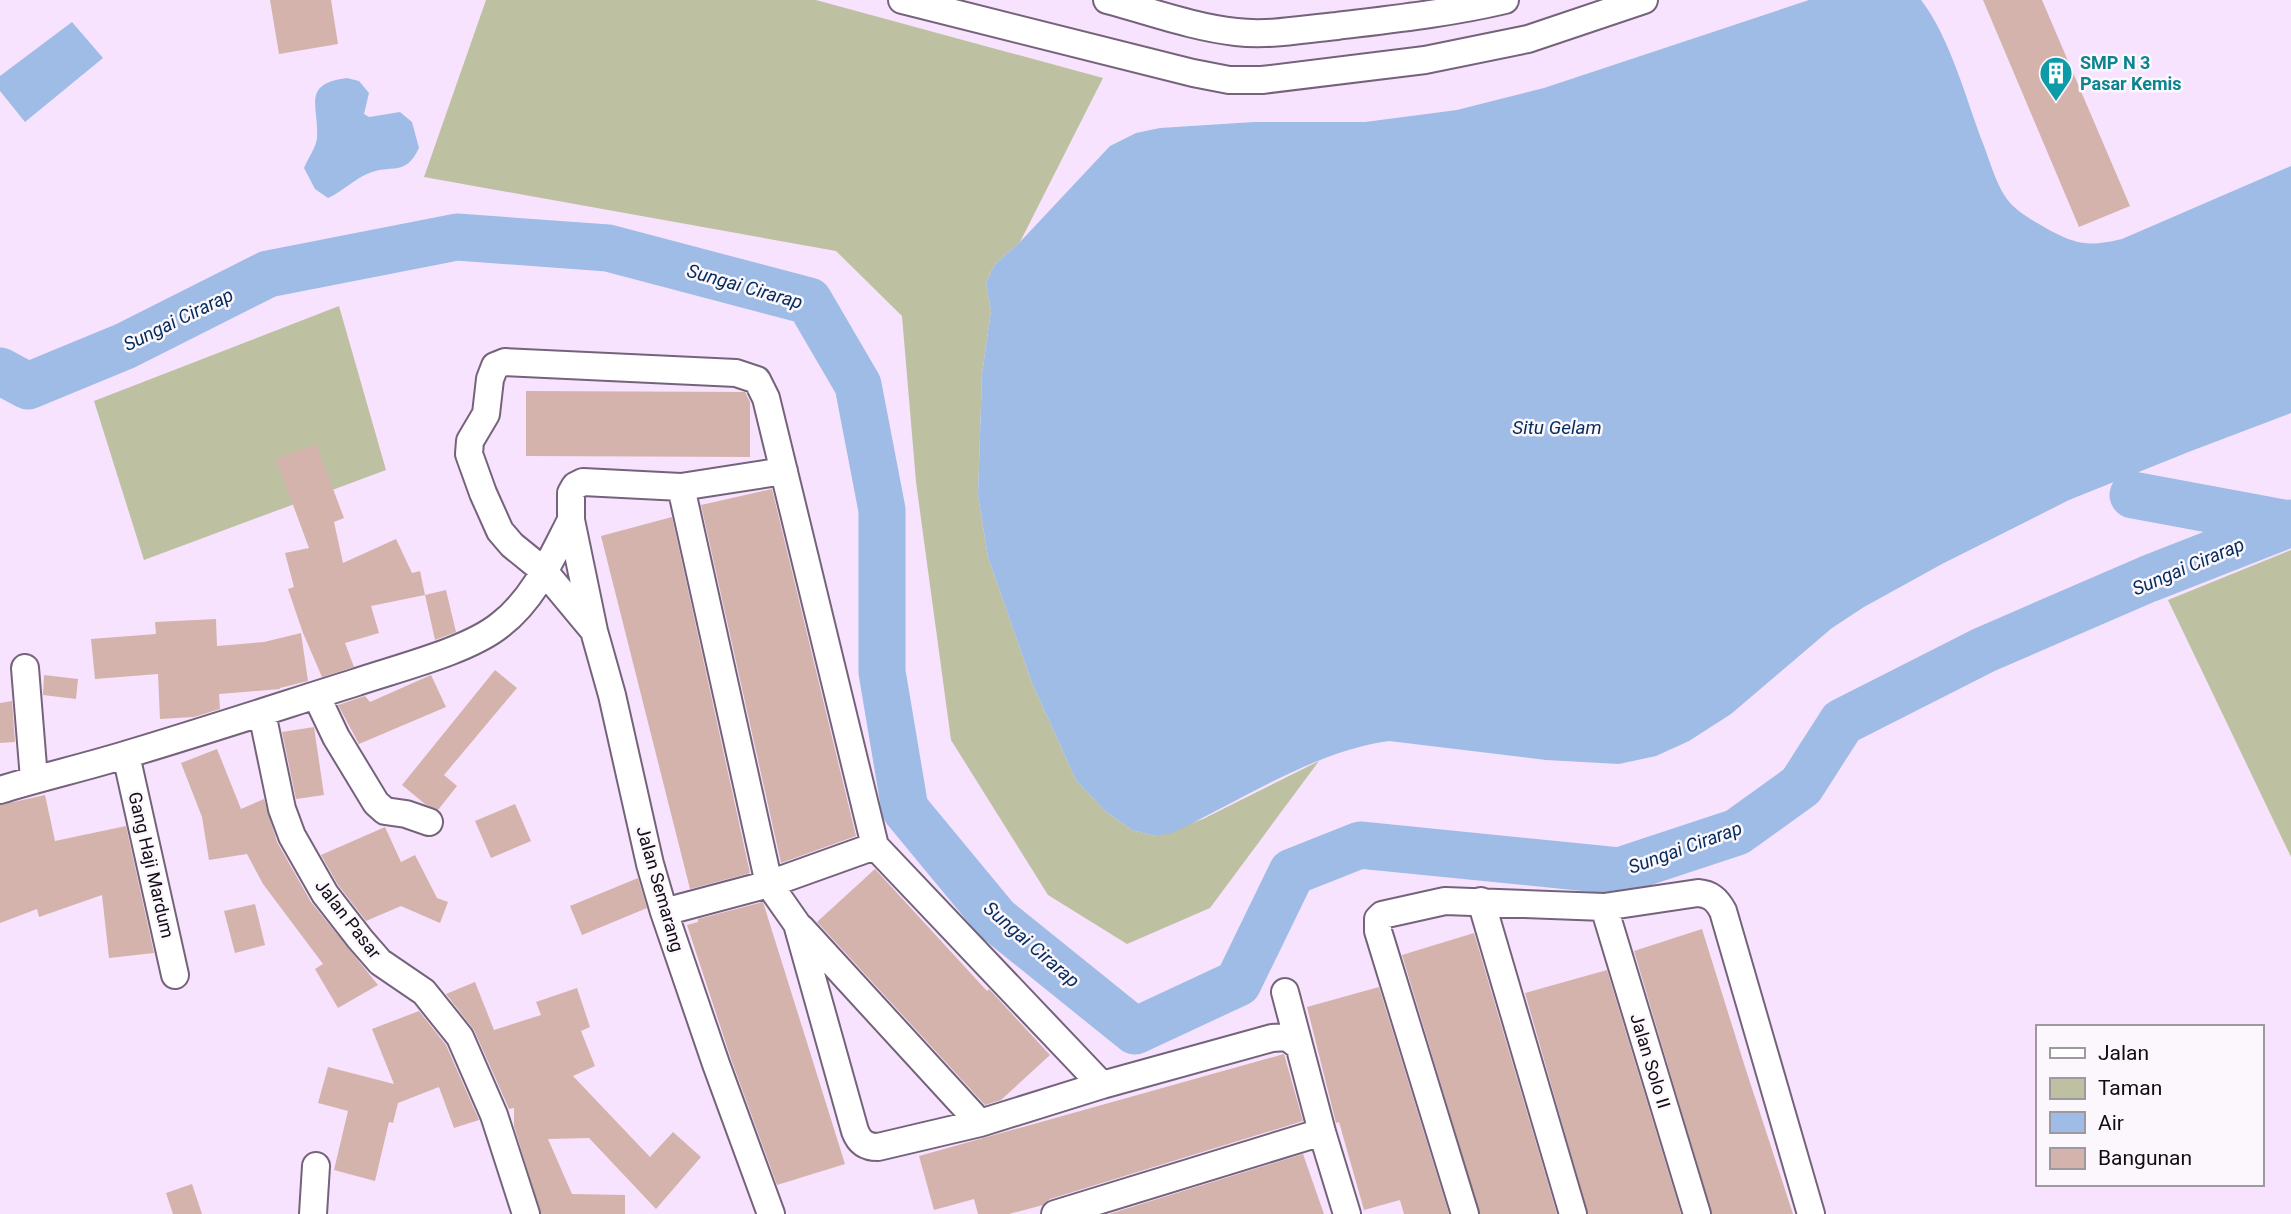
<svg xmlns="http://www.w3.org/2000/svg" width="2291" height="1214" font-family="Roboto,sans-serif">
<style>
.green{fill:#bdc1a1}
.water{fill:#9ebce6}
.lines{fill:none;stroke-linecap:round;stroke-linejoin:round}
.river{stroke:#9ebce6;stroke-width:47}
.building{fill:#d4b3ad}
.minor-casing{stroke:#74637a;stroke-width:30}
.minor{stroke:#fff;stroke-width:26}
.labels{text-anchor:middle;stroke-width:5;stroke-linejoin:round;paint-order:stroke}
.culture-label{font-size:18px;font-weight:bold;fill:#0d838f;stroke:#fbf7fc;text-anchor:start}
.street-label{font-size:18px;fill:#120c14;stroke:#fbf7fc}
.water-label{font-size:19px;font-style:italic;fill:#042d5e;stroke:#fbf7fc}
</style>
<rect width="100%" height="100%" fill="#f7e3fd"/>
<path class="green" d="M 486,0 L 816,0 L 1103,78 L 1020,242 L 995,264 L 986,283 L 991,311 L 982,374 L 978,495 L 988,557 L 1032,683 L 1076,780 L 1105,811 L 1132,830 L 1155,836 L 1203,819 L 1319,761 L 1210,908 L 1127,944 L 1048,895 L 951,740 L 916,482 L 902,316 L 836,251 L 424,177 Z
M 339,306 L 386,470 L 144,560 L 94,401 Z
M 2291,550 L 2291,857 L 2168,600 Z"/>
<path class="water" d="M 1809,0 L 1921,0 C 1951,39 1966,100 1984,146 C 1991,165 1998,190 2011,204 C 2022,215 2037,223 2051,231 C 2080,246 2091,246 2122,239 L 2291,166 L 2291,413 L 2191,451 L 2069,500 L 1942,564 L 1864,607 L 1832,628 L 1731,714 L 1689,741 L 1656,756 L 1619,764 L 1546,760 L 1389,741 C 1314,751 1241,801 1172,833 L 1155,836 L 1132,830 L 1105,811 L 1076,780 L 1032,683 L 988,557 L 978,495 L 982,374 L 991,311 L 986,283 L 995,264 L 1020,242 L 1110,146 L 1136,133 L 1160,128 L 1254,122 L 1365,122 L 1457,110 L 1544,88 Z
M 72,22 L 103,58 L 25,122 L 0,91 L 0,76 Z
M 347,78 L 359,81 L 369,93 L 364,114 L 369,117 L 400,112 L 412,122 L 419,148 C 405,178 391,163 367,174 C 353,180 342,192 328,198 L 315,189 L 304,168 C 308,158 316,148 317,138 C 319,105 301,84 347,78 Z"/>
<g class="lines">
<path class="river" d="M 0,371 L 28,386 L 125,346 L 268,274 L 457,237 L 608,248 L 809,301 L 858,385 L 882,510 L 882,672 L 905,809 L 996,919 L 1135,1031 L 1238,983 L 1292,872 L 1360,845 L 1619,871 L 1737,832 L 1801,786 L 1842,722 L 1984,650 L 2148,579 L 2291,523
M 2133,495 L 2289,524"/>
</g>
<path class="building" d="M 270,0 L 331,0 L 338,44 L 279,54 Z
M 1983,0 L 2042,0 L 2130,206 L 2079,227 Z
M 526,391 L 745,392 L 750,402 L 750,457 L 526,456 Z
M 316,444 L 344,518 L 334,522 L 343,563 L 396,539 L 412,573 L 420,571 L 425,595 L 371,606 L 379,633 L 345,643 L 354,667 L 322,677 L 303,633 L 288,589 L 294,587 L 285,553 L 309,548 L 276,459 Z
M 772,489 L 856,836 L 781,863 L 701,505 Z
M 672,517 L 750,873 L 690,889 L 601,536 Z
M 446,590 L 456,632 L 435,640 L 425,595 Z
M 216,619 L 217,646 L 264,642 L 301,633 L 308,681 L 280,688 L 280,689 L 219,694 L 220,709 L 194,717 L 160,719 L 158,674 L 95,679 L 91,639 L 156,634 L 155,622 Z
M 495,670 L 517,688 L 444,775 L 457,786 L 438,810 L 425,804 L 402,785 Z
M 44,675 L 78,679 L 76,699 L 43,695 Z
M 431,675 L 446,707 L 359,744 L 338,705 L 365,696 L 370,702 Z
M 12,701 L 15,742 L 0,743 L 0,703 Z
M 314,727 L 324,795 L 296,799 L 282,732 Z
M 217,749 L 241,809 L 264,799 L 277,842 L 311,902 L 378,985 L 338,1008 L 315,969 L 323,964 L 263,884 L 247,854 L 209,860 L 202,817 L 181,763 Z
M 45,795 L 55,841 L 126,826 L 154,953 L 109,958 L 102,895 L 39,917 L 37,909 L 0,923 L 0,805 Z
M 515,804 L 531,841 L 491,858 L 475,821 Z
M 385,827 L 401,862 L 415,855 L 437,898 L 448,902 L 440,923 L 401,906 L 366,921 L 338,885 L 321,855 Z
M 875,869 L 987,991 L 989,989 L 1050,1055 L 1001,1100 L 985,1105 L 817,922 Z
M 638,878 L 647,908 L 582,935 L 570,906 Z
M 763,902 L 845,1164 L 777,1185 L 731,1059 L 687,925 L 698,922 L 698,919 Z
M 255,904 L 265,945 L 235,953 L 224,911 Z
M 1702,929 L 1745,1067 L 1793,1214 L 1712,1214 L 1634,951 Z
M 1474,933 L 1557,1214 L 1480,1214 L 1402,955 Z
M 1607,970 L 1681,1214 L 1588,1214 L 1525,993 Z
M 475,982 L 494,1030 L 541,1015 L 536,1002 L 577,988 L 590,1027 L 581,1031 L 595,1066 L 573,1076 L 650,1157 L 673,1132 L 701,1157 L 656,1209 L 589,1138 L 548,1139 L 572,1194 L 625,1195 L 625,1214 L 541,1214 L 514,1126 L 514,1108 L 509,1109 L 474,1030 L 446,994 Z
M 1379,987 L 1449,1214 L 1404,1214 L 1400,1200 L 1364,1210 L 1339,1122 L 1336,1123 L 1307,1007 Z
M 419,1011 L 446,1045 L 479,1120 L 454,1128 L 439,1087 L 398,1103 L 393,1123 L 389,1122 L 375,1181 L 334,1170 L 348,1111 L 318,1103 L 328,1067 L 394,1084 L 372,1029 Z
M 1284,1054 L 1303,1121 L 1050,1199 L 1043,1205 L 1009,1214 L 978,1214 L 974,1199 L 934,1210 L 919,1156 Z
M 1303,1154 L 1324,1214 L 1109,1214 Z
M 192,1184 L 202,1214 L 173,1214 L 166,1193 Z"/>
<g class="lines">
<defs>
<path id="minor" d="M 902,0 L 1193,73 L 1229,80 L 1262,80 L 1425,60 L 1528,39 L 1644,0
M 1107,0 C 1149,11 1192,27 1236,32 C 1270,36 1303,29 1337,26 C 1394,19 1450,13 1505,0
M 681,487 L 769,884 L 797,924 L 855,1131 C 859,1142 866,1147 878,1147 L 980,1123 L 1102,1085 L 1272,1038 L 1287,1037 L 1299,1046
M 594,631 L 544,571 L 512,545 L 500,531 L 483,493 L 469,454 L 470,441 L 486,414 L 490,379 L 495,366 L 505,362 L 736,373 L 757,380 L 766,398 L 875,846 L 1102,1085
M 25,668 L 34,779
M 316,695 L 336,737 L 376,803 L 385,811 L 406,814 L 429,822
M 262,713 L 282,809 L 292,836 L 325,894 L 360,939 L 380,962 L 424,992 L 460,1037 L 494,1115 L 526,1214
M 126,755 L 175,975
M 0,790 C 42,777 86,767 128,754 C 205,731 281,706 357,682 C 398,668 468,651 500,625 C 534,599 552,557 571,520
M 1481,901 L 1573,1214
M 1604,907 L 1697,1214
M 664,912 L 769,884 L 875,846
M 801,928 L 980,1123
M 1285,992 L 1322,1132 L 1347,1214
M 313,1214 L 316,1166
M 771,1214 L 716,1064 L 664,912 L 650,864 L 612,695 L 594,631 L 571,520 L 571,493 L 575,486 L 583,482 L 681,487 L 784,471
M 1055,1214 L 1322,1132
M 1465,1214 L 1378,931 L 1378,919 L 1382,915 L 1445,901 L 1604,907 L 1698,893 C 1711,894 1717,900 1723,911 L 1811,1214"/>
</defs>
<use href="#minor" class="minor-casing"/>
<use href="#minor" class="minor"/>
</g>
<defs>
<symbol id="building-pin" viewBox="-11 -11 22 30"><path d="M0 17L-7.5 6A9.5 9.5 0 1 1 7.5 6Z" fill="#0f9aa8" stroke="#fbf7fc"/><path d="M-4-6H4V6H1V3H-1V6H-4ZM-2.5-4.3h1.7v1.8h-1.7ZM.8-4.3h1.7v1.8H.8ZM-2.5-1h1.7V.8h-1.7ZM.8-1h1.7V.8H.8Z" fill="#fff"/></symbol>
</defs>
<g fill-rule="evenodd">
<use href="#building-pin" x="2037" y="54" width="38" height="52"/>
</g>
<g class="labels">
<g class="culture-label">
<text x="2080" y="69">SMP N 3<tspan x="2080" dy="21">Pasar Kemis</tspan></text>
</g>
<g class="street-label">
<text transform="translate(151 865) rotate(77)" y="6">Gang Haji Mardum</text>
<text transform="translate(660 889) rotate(74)" y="6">Jalan Semarang</text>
<text transform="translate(348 919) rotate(52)" y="6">Jalan Pasar</text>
<text transform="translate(1650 1061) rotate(73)" y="6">Jalan Solo II</text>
</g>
<g class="water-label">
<text transform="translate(745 286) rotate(16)" y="7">Sungai Cirarap</text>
<text transform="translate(178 319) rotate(-26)" y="7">Sungai Cirarap</text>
<text x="1557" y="434">Situ Gelam</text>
<text transform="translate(2188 566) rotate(-23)" y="7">Sungai Cirarap</text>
<text transform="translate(1685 847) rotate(-20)" y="7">Sungai Cirarap</text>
<text transform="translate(1032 944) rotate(41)" y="7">Sungai Cirarap</text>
</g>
</g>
<rect x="2036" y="1025" width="228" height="161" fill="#fbf7fc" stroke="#9e999f" stroke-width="2"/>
<rect x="2050" y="1048" width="35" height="10" fill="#ffffff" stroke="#9e999f" stroke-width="2"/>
<text x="2098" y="1060" font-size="21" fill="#120c14">Jalan</text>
<rect x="2050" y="1078" width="35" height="21" fill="#bdc1a1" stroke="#9e999f" stroke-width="2"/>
<text x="2098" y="1095" font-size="21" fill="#120c14">Taman</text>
<rect x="2050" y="1112" width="35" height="21" fill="#9ebce6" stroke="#9e999f" stroke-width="2"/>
<text x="2098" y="1130" font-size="21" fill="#120c14">Air</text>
<rect x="2050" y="1148" width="35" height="21" fill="#d4b3ad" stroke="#9e999f" stroke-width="2"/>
<text x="2098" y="1165" font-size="21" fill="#120c14">Bangunan</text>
</svg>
